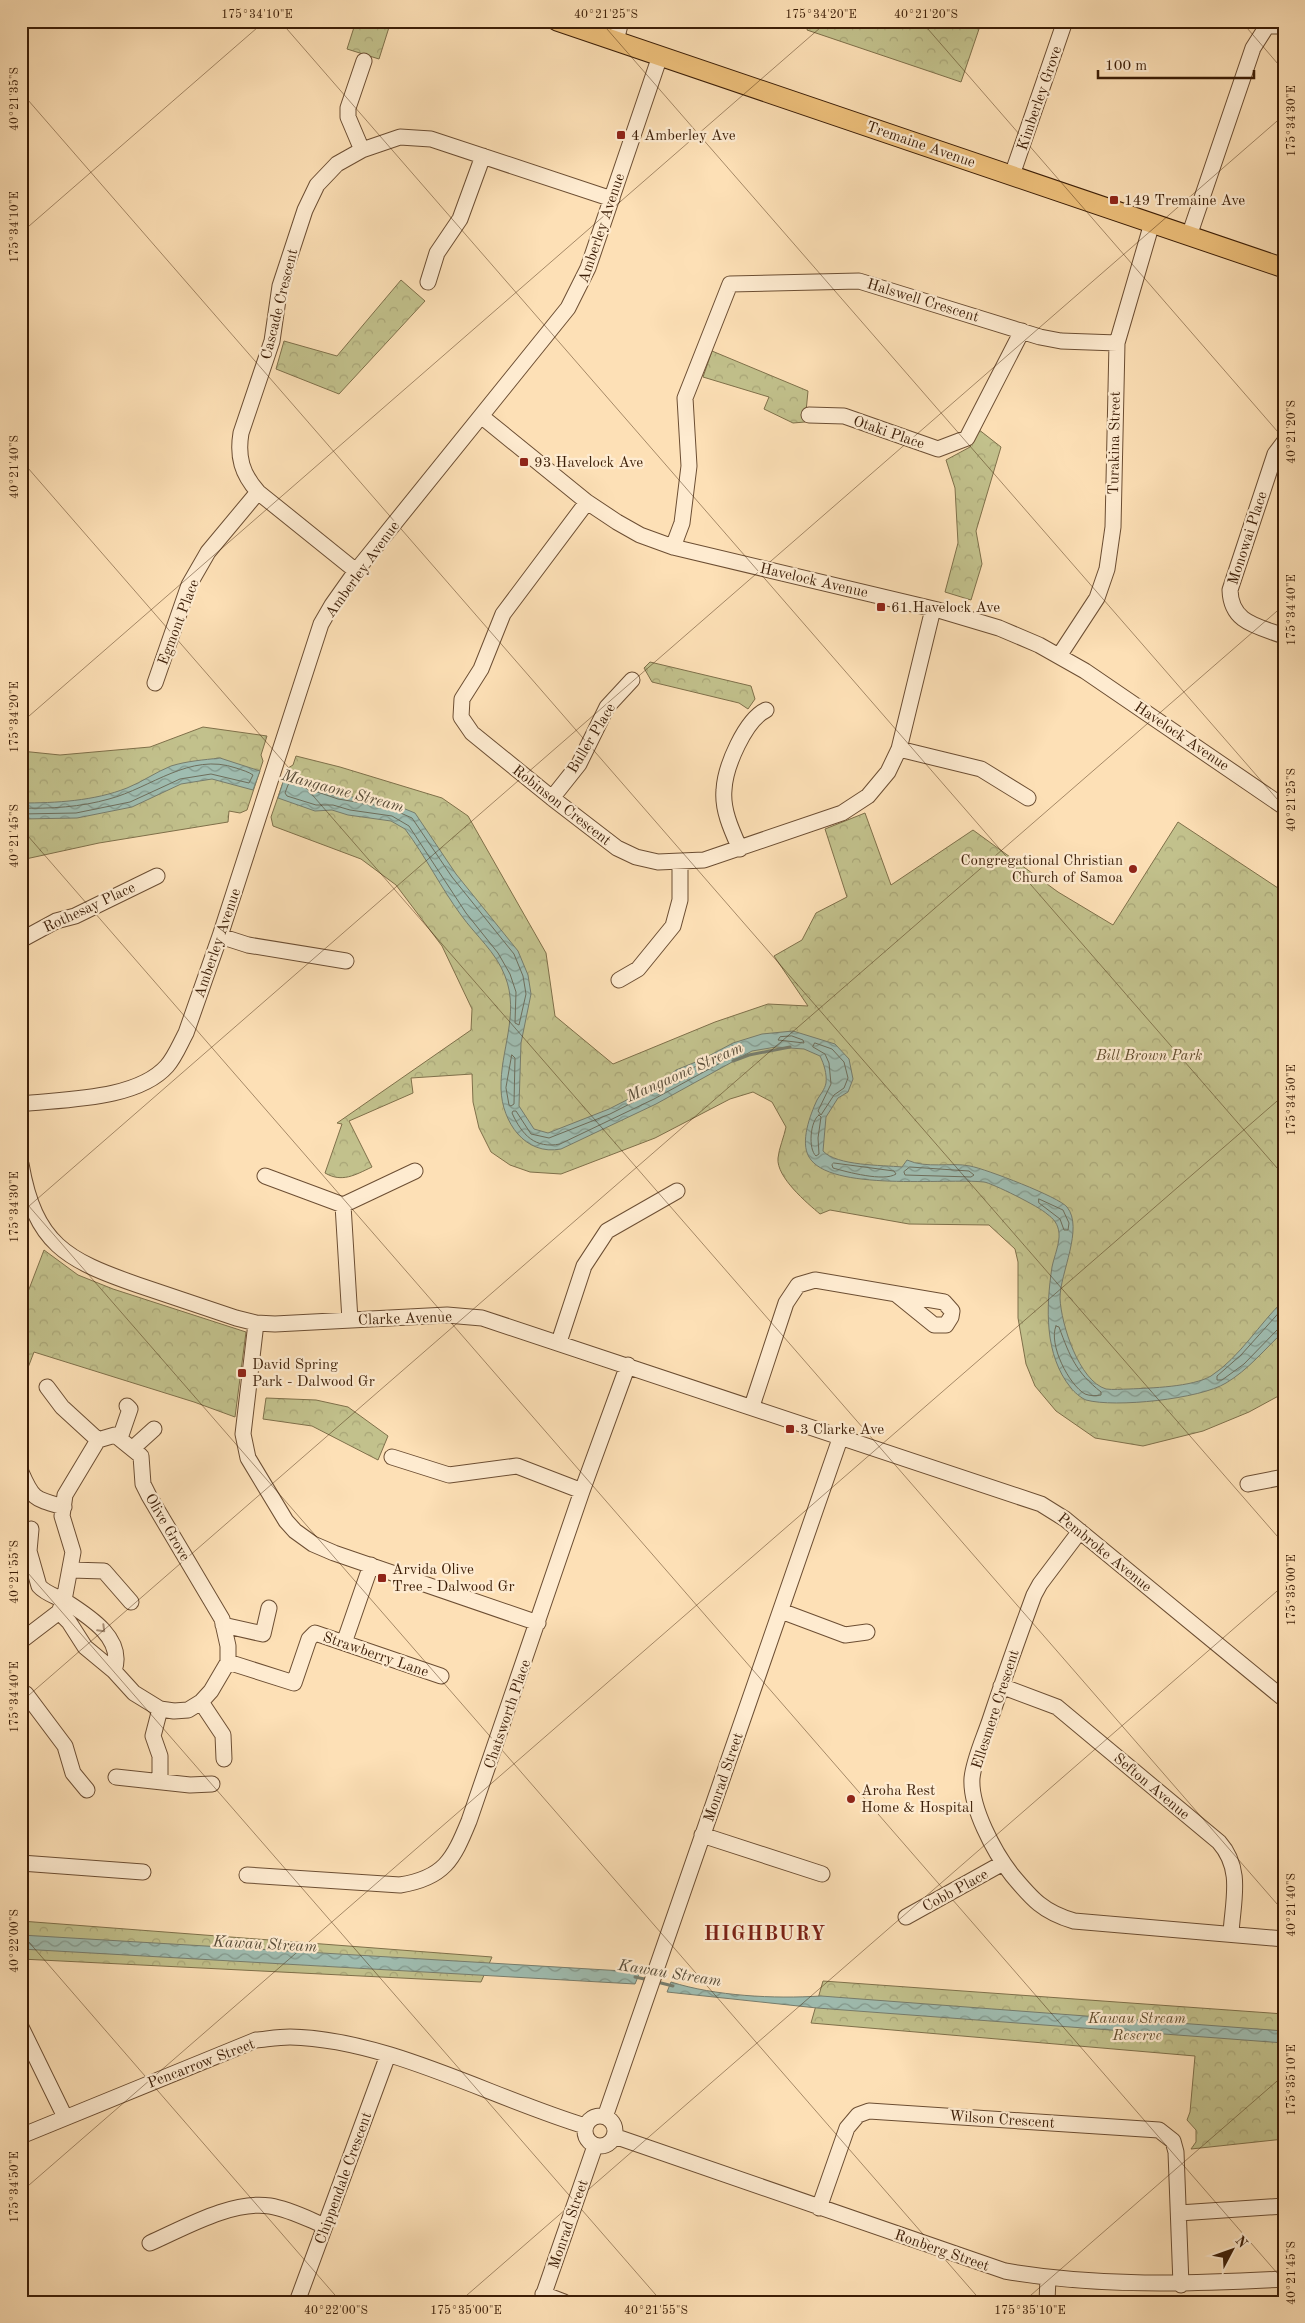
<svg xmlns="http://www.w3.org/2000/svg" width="1305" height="2323" font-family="'Old Standard TT',serif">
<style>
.forest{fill:url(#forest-crowns);stroke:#7f704a}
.water{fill:url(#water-waves);stroke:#777d6d}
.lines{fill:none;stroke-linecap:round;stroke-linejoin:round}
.shore{stroke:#6e6e5c;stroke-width:1}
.stream{stroke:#777d6d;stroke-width:3}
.minor-casing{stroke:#6c4e33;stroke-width:17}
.major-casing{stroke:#3c1e07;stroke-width:21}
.minor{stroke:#feebd0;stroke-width:15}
.major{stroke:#eec07b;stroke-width:19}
.oneway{stroke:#a78f76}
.ticks{fill:none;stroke:#3c1e07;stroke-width:1;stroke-opacity:0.45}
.poi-dot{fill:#8f2418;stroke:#feebd0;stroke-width:2}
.labels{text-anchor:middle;stroke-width:4.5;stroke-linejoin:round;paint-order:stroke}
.street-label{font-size:15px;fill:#3c1e07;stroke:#feebd0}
.poi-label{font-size:15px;fill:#3c1e07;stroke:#feebd0;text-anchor:start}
.park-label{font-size:15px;font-style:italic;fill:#644f2f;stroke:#feebd0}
.water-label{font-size:16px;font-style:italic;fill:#5a4e3a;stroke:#feebd0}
.district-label{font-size:20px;font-weight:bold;letter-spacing:1px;fill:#7a1f14;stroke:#feebd0}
.neatline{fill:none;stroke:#3c1e07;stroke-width:2}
.ticks-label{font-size:12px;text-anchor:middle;fill:#3c1e07}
</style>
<defs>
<pattern id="forest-crowns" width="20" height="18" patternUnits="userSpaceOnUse" patternTransform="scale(1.25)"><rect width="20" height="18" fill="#c2c18c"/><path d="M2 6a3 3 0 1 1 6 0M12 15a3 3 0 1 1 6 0" fill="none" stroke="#a8a577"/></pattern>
<pattern id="water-waves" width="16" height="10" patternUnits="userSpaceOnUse" patternTransform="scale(1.25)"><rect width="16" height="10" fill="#9fbdb1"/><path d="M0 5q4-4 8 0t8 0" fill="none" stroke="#83998e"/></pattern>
</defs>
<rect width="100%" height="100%" fill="#fde0b6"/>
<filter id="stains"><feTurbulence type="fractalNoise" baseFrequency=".004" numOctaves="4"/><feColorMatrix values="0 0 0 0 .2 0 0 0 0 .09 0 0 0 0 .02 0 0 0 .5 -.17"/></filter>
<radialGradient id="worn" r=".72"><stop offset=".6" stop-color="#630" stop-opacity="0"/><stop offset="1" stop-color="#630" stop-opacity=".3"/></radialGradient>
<path class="forest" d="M 356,21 L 391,21 L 379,59 L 347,49 Z
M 809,21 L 958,21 L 979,29 L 961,82 L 807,30 Z
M 401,280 L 425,301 L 339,394 L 276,369 L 284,341 L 337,356 Z
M 712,351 L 808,391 L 805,422 L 793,423 L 764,409 L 769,397 L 703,377 Z
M 978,429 L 1001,447 L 976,531 L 982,564 L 971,600 L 945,592 L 958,543 L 955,488 L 946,460 L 970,447 Z
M 650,662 L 751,686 L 755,699 L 748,709 L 739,703 L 652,682 L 644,668 Z
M 203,727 L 267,736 L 261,755 L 263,761 L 247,810 L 240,813 L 229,811 L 228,822 L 99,843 L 21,860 L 21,751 L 60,755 L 150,747 Z
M 296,756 L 340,767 L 442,798 L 468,816 L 546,953 L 555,1016 L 613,1064 L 715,1022 L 768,1004 L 808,1006 L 774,956 L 802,940 L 816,913 L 847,897 L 825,829 L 865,813 L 891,885 L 973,830 L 1058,892 L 1113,925 L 1178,822 L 1284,892 L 1284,1393 L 1249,1412 L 1203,1431 L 1143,1446 L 1095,1438 L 1056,1411 L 1035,1386 L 1026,1364 L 1018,1318 L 1018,1262 L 1015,1249 L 989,1225 L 909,1224 L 830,1210 L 820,1214 C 807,1203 776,1177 778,1158 C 779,1148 784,1137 786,1127 L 772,1102 L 753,1092 L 730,1099 L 655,1138 L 561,1174 L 530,1172 L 510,1165 L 491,1152 L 479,1128 L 473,1102 L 472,1074 L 411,1078 L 413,1093 L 349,1121 L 372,1167 C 355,1175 342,1183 325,1173 L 342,1124 L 337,1123 L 471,1030 L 472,1009 L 442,946 L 396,885 L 361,859 L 273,826 L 271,817 L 288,768 L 293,765 Z
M 44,1250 L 78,1275 L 113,1289 L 246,1332 L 235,1417 L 194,1402 L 34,1352 L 21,1386 L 21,1310 Z
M 266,1398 L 316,1400 L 348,1407 L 388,1436 L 378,1460 L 312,1426 L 263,1419 Z
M 21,1921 L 492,1957 L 481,1982 L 21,1959 Z
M 823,1981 L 1284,2014 L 1284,2139 L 1191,2149 L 1196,2142 L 1196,2130 L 1187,2120 L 1190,2112 L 1195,2056 L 811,2023 Z"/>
<path class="water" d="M 220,758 L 260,771 L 253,790 L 212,779 L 181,784 L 132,807 L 77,818 L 21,819 L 21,803 C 56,803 94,801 127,788 C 142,782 156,772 171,766 C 187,761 203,760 220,758 Z
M 285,776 L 339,795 L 388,802 L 415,813 L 456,874 L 518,951 L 528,975 L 531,994 L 521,1043 L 519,1106 L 534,1129 L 548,1133 L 609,1109 L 660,1083 L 676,1070 L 703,1059 L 733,1043 L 762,1034 L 793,1031 L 835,1044 L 849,1059 L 853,1079 L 848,1092 L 838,1098 L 826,1117 L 823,1151 C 837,1166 882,1165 902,1167 L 907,1160 C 927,1169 950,1162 970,1166 C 986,1169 1059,1197 1067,1207 C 1084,1228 1060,1273 1060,1298 C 1061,1324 1079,1381 1106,1389 C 1113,1390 1122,1389 1129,1389 C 1151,1388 1192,1387 1211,1376 C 1240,1357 1259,1324 1284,1300 L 1284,1331 C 1265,1349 1248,1370 1226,1383 C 1200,1399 1115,1408 1086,1400 C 1081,1398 1074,1392 1071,1388 C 1044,1355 1046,1307 1052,1267 C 1054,1257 1060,1243 1059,1233 C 1058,1224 1054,1219 1047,1214 C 1040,1207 992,1183 984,1182 C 946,1178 829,1192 809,1157 C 800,1142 810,1115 817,1100 C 820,1095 825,1089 826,1083 C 827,1074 824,1064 820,1056 L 804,1049 L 776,1047 L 752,1051 L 656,1104 L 561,1149 C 525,1156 502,1122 501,1089 C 500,1050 520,1014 505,976 C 496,952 476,936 461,915 C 441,888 426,857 405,829 L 391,821 L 348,815 L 332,810 L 315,811 L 278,798 Z
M 21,1935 L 640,1972 L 635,1984 L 21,1949 Z
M 671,1982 C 715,1996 774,1999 821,1996 L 1284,2031 L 1284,2043 L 817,2008 L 667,1992 Z"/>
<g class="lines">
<path class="shore" d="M 291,783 L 338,799 L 387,807 L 412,818 L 452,877 L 514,954 L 523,976 L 526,994 L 519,1025 L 515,1023 L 516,992 L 510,974 L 498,953 L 466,913 L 409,826 L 392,816 L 350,810 L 333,805 L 316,805 L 287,796 L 285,793 L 288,785 Z
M 21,808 C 50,809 81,807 109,799 C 151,788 190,752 236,768 C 242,770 249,772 253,775 L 249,783 L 211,774 L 180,779 L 130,802 L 76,813 L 21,814
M 792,1036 L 803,1040 L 804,1043 L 778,1040 L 780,1037 Z
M 815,1043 L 832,1049 L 844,1062 L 848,1078 L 844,1088 L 834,1095 L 821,1115 L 818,1111 L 831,1084 L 829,1063 L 825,1054 L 813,1047 Z
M 743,1046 L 744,1050 L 654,1099 L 560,1144 C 535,1149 522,1135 512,1113 L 513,1111 L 516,1111 L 531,1134 L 549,1138 L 610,1114 L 663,1087 L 679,1074 Z
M 512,1055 L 515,1058 L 514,1104 L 511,1106 L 509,1105 L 506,1088 Z
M 819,1115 L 821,1117 L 818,1138 L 819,1154 L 816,1156 C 808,1149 810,1121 819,1115 Z
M 834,1163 L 894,1171 L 896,1174 C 884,1182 847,1172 833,1168 L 832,1165 Z
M 910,1167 L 969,1171 L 974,1175 L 971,1177 L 905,1175 L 904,1172 Z
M 1039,1199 L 1063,1210 L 1069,1223 L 1068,1230 L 1064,1230 L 1060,1219 L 1039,1203 Z
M 1284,1307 L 1241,1355 L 1217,1376 L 1217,1380 L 1222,1380 L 1244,1364 L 1278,1329 L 1284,1328
M 1056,1326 L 1059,1327 C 1070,1357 1076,1372 1101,1392 L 1101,1395 C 1096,1396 1090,1396 1085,1394 C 1069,1385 1048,1344 1056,1326 Z"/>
<path class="stream" d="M 733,1061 L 749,1055 L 790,1047
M 635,1977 L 649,1980
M 657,1982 L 673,1986"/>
<defs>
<path id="minor" d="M 616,41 L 621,21
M 362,150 L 348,117 L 348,108 L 364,61
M 1012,175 L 1065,21
M 1189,236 L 1253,48 L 1267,26 L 1284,26
M 428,282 L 437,253 L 460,219 L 483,156
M 809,415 L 844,416 L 938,449 L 967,438 L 1022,331
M 481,416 L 587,502 L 617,522 L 640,535 L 673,547 L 942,611 L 999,628 L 1039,645 L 1085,671 L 1284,807
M 1284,442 L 1275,454 L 1230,590 C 1231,623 1257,626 1284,636
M 587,502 L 503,614 L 481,669 L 462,699 L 461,717 L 472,733 L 552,798 L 617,848 L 636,857 L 658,862 L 704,860 L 842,813 L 868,796 L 888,772 L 899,749 L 933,609
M 673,547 L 682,523 L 689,466 L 685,398 L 730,284 L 859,281 L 1040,337 L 1061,341 L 1117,343
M 356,571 L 258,492 C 242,474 237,457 241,433 L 272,341 L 280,286 L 305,210 L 317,185 L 337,164 L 362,150 L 400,137 L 431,139 L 612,199
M 1059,656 L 1097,598 L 1107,569 L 1113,527 L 1117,343 L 1152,223
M 155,683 L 189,585 L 208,552 L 258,492
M 899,749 L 981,769 L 1028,798
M 552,798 L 579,764 L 607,707 L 632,680
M 740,849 C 732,831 722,810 724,790 C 725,767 745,720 766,710
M 220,936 L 248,945 L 346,961
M 21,940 L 56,921 L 75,916 L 157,876
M 619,980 L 638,969 L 673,926 L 680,900 L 680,862
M 21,1104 C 64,1099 137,1100 167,1066 C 175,1057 180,1044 186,1033 L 220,936 L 321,624 L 332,605 L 356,571 L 568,308 L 588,268 L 660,56
M 21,1164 C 35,1244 66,1260 138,1285 C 171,1296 203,1307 236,1318 L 256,1323 L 275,1324 L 447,1315 L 482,1318 L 1041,1504 L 1065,1519 L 1284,1699
M 265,1176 L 343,1205 L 415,1171
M 343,1205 L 350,1320
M 256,1323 L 243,1434 L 248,1458 L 286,1521 L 295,1531 L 313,1544 L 334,1553 L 538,1623
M 559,1342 L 584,1266 L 607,1231 L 677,1191
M 47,1387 L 62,1407 L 98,1440
M 752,1406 L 786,1303 L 798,1285 L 815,1280 L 944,1302 L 952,1311 L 951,1317 L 946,1325 L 934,1325 L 897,1295
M 120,1438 L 130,1409 L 127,1406
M 133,1448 L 154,1429
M 392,1457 L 449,1475 L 517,1466 L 582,1491
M 21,1472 C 33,1500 35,1499 64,1507
M 1248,1484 L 1284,1477
M 31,1529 L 29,1551 L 39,1586 C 46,1594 56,1596 65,1601 C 90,1617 125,1639 114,1671
M 1080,1531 L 1040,1584 L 1034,1595 C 1019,1636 1004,1678 990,1720 C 984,1738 974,1759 972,1778 C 970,1807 994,1852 1012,1875 C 1032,1899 1043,1912 1074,1921 L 1284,1939
M 71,1570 L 104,1571 L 131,1602
M 781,1611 L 845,1635 L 867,1632
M 223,1625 L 263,1634 L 269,1608
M 21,1641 L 59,1612 L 64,1600 L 73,1552 L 62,1516 L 65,1495 L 98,1440 L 115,1435 L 141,1456 L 143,1484 L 149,1496 L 222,1619 L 228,1646 L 228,1662 L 211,1691 L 201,1702 L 188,1710 L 174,1711 L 160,1709 L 134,1693 L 114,1671 L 85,1647 L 69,1622 L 59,1612
M 344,1643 L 371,1565
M 228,1662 L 294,1683 L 309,1639 L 315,1633 L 441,1676
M 1001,1686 L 1057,1707 L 1219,1842 C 1243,1869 1233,1900 1231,1933
M 21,1692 L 26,1694 L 65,1746 L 73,1773 L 87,1790
M 201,1702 L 223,1735 L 224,1759
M 116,1777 L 190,1785 L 212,1784
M 160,1782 L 160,1756 L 153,1736 L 160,1709
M 702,1835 L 822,1874
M 21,1863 L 143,1872
M 247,1875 L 400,1885 C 444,1878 453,1860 469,1821 L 582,1491 L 628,1365
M 906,1917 L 1003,1863
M 21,2027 L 65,2117
M585 2131a15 15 0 1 1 30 0a15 15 0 1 1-30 0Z
M 605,2117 L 841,1436
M 21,2136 L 256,2040 C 267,2039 279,2037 290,2037 C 388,2039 492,2098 585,2126
M 614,2136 L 1005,2271 C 1098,2287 1191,2284 1284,2279
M 819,2208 L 847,2128 L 858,2115 L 869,2111 L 1159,2130 L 1173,2141 L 1176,2152 L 1181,2285
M 1179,2213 L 1284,2206
M 150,2243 C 184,2228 232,2200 270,2206 C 289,2209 308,2219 325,2226
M 543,2294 L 564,2302
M 297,2302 L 388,2055
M 541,2302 L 595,2146
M 1047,2302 L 1048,2278"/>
<path id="major" d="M 557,21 L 1284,268"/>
</defs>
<use href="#minor" class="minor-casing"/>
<use href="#major" class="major-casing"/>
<use href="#minor" class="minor"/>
<use href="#major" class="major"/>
</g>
<defs><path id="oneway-chevron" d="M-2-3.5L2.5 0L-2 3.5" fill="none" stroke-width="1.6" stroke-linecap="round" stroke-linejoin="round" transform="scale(1.25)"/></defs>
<use class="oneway" href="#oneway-chevron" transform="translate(102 1629) rotate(45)"/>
<path class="ticks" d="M 280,21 L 1284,1176M 600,21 L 1284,807M 921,21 L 1284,439M 1241,21 L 1284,71M 21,92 L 1284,1544M 21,233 L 265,21M 21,460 L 1284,1912M 21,723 L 828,21M 21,828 L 1284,2281M 21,1197 L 982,2302M 21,1213 L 1284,115M 21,1565 L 662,2302M 21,1702 L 1284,605M 21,1933 L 341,2302M 21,2192 L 1284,1095M 459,2302 L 1284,1585M 1023,2302 L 1284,2075"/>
<g class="poi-dot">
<rect x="616" y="130" width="10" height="10" rx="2.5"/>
<rect x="1109" y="195" width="10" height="10" rx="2.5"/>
<rect x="519" y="457" width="10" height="10" rx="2.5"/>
<rect x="876" y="602" width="10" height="10" rx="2.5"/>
<circle cx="1133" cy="869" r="5"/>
<rect x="237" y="1368" width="10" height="10" rx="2.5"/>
<rect x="785" y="1424" width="10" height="10" rx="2.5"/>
<rect x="377" y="1573" width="10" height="10" rx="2.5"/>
<circle cx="851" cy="1799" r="5"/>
</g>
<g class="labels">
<g class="street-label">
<text transform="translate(1039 98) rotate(-71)" y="5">Kimberley Grove</text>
<text transform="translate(921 144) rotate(19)" y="5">Tremaine Avenue</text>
<text transform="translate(601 228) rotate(-71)" y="5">Amberley Avenue</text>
<text transform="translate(923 300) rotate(17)" y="5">Halswell Crescent</text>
<text transform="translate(279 304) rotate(-76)" y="5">Cascade Crescent</text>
<text transform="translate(889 432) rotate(19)" y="5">Otaki Place</text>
<text transform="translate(1114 443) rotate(-89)" y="5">Turakina Street</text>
<text transform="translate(1247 538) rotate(-72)" y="5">Monowai Place</text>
<text transform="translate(362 569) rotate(-54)" y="5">Amberley Avenue</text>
<text transform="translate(814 580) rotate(13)" y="5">Havelock Avenue</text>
<text transform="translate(178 622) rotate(-69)" y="5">Egmont Place</text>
<text transform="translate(1182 736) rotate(34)" y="5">Havelock Avenue</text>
<text transform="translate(591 738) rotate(-59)" y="5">Buller Place</text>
<text transform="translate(562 805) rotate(38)" y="5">Robinson Crescent</text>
<text transform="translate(89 907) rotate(-25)" y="5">Rothesay Place</text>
<text transform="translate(217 943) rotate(-71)" y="5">Amberley Avenue</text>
<text transform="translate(405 1318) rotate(-2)" y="5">Clarke Avenue</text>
<text transform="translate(168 1527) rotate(60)" y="5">Olive Grove</text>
<text transform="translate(1105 1552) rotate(39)" y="5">Pembroke Avenue</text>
<text transform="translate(376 1654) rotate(19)" y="5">Strawberry Lane</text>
<text transform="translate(995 1709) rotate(-72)" y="5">Ellesmere Crescent</text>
<text transform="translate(507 1714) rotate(-71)" y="5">Chatsworth Place</text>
<text transform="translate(723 1777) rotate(-71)" y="5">Monrad Street</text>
<text transform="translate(1152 1786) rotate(40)" y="5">Sefton Avenue</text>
<text transform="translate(955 1890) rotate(-29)" y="5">Cobb Place</text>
<text transform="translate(201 2063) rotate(-21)" y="5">Pencarrow Street</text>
<text transform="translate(1002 2119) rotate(4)" y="5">Wilson Crescent</text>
<text transform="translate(343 2178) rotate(-70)" y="5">Chippendale Crescent</text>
<text transform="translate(568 2224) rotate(-71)" y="5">Monrad Street</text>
<text transform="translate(942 2250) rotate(19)" y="5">Ronberg Street</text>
</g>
<g class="poi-label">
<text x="631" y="140">4 Amberley Ave</text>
<text x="1124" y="205">149 Tremaine Ave</text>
<text x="534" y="467">93 Havelock Ave</text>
<text x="891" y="612">61 Havelock Ave</text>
<text x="1123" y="865" text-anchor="end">Congregational Christian<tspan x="1123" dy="17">Church of Samoa</tspan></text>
<text x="252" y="1369">David Spring<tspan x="252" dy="17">Park - Dalwood Gr</tspan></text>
<text x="800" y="1434">3 Clarke Ave</text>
<text x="392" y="1574">Arvida Olive<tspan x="392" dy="17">Tree - Dalwood Gr</tspan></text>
<text x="861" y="1795">Aroha Rest<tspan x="861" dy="17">Home &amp; Hospital</tspan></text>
</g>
<g class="park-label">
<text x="1149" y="1060">Bill Brown Park</text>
<text x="1137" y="2023">Kawau Stream<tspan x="1137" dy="17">Reserve</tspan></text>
</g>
<g class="water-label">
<text transform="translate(343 790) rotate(15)" y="6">Mangaone Stream</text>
<text transform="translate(684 1071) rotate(-24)" y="6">Mangaone Stream</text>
<text transform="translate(265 1943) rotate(3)" y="6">Kawau Stream</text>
<text transform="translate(670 1972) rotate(9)" y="6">Kawau Stream</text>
</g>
<g class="district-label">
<text x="765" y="1940">HIGHBURY</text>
</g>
</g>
<rect width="1305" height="2323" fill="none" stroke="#fde0b6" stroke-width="55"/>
<g transform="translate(1232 2250) rotate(49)" stroke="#feebd0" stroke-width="4" paint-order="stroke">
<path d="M0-4L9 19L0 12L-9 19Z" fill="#3c1e07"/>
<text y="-8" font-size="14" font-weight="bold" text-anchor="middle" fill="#3c1e07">N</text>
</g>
<path d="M1098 70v8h156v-8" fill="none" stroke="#3c1e07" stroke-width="2.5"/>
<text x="1105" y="70" font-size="15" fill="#3c1e07" stroke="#feebd0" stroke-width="4" paint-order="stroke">100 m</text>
<rect x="28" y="28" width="1250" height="2268" class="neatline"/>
<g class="ticks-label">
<text x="257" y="18">175°34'10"E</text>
<text x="606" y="18">40°21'25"S</text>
<text x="821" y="18">175°34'20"E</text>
<text x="926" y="18">40°21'20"S</text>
<text transform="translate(14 99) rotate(-90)" y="4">40°21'35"S</text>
<text transform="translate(1291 121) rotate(-90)" y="4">175°34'30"E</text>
<text transform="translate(14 227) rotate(-90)" y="4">175°34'10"E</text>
<text transform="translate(1291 432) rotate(-90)" y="4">40°21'20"S</text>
<text transform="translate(14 467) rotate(-90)" y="4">40°21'40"S</text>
<text transform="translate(1291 610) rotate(-90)" y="4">175°34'40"E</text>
<text transform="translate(14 717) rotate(-90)" y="4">175°34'20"E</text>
<text transform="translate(1291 800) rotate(-90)" y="4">40°21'25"S</text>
<text transform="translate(14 836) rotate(-90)" y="4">40°21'45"S</text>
<text transform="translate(1291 1100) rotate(-90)" y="4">175°34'50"E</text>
<text transform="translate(14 1207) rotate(-90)" y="4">175°34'30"E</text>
<text transform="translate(14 1572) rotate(-90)" y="4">40°21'55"S</text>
<text transform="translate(1291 1590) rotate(-90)" y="4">175°35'00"E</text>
<text transform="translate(14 1697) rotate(-90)" y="4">175°34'40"E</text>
<text transform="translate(1291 1905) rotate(-90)" y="4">40°21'40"S</text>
<text transform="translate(14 1941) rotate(-90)" y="4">40°22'00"S</text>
<text transform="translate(1291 2080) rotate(-90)" y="4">175°35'10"E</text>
<text transform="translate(14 2187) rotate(-90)" y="4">175°34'50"E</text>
<text transform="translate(1291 2273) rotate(-90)" y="4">40°21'45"S</text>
<text x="336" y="2314">40°22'00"S</text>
<text x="466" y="2314">175°35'00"E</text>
<text x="656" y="2314">40°21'55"S</text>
<text x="1030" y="2314">175°35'10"E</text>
</g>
<rect width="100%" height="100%" filter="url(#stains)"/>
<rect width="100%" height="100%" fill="url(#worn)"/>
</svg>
